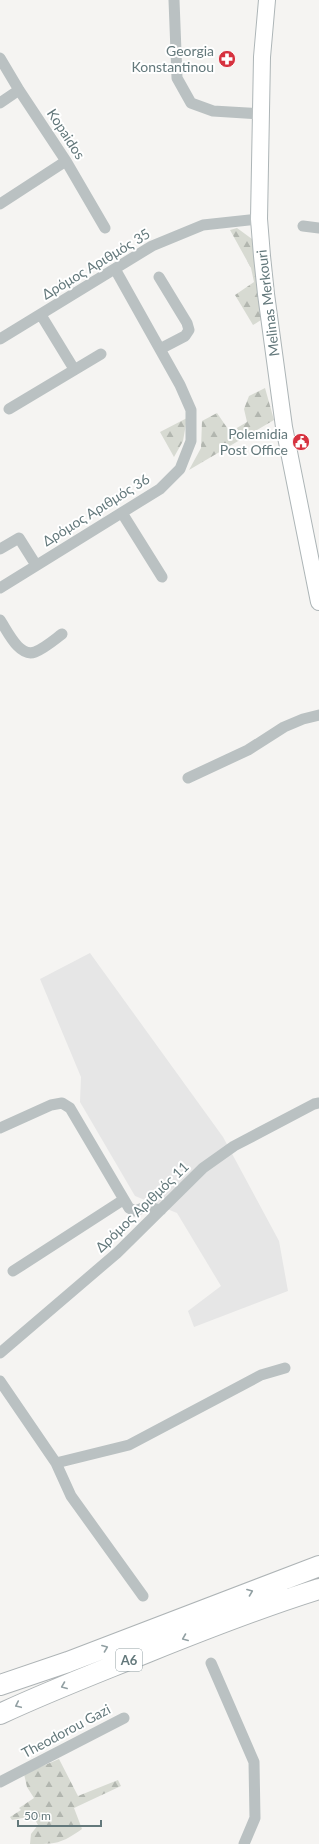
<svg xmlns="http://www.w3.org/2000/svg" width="319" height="1844" font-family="Lato,sans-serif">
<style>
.built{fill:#e6e6e6}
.forest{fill:url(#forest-firs)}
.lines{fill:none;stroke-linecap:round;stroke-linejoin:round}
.secondary-casing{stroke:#adb5b7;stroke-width:18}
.motorway-casing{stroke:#aeb4b6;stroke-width:22}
.minor{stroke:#bac1c2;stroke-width:11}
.secondary{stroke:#fff;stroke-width:16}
.motorway{stroke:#fff;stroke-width:20}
.oneway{stroke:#92a0a3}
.labels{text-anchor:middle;stroke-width:4;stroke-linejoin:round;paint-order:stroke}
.shield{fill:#fff;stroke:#92a0a3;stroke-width:1}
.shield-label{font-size:13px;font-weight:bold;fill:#63787b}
.poi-label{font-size:14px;fill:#63787b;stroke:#fff;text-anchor:end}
.street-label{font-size:14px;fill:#63787b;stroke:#fff}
</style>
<defs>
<pattern id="forest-firs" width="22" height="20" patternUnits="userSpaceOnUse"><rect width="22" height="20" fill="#d7dad2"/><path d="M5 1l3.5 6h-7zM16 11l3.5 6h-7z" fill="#b2b6af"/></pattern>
</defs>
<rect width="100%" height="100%" fill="#f5f4f2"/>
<path class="built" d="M 90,953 L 223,1137 L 279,1241 L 288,1291 L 194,1327 L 188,1311 L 221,1286 L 177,1213 L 135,1196 L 80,1102 L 81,1077 L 40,979 Z"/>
<path class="forest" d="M 237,228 L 252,239 L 262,302 L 261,320 L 253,325 L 235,295 L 254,282 L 251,268 L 230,230 Z
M 265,388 L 274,420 L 189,470 L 201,448 L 202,421 L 217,413 L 230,432 L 247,422 L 244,409 L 249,396 Z
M 187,418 L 183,441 L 174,457 L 160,432 Z
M 59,1759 L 78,1796 L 118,1780 L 121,1786 L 74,1808 L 82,1829 C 60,1844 57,1844 30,1844 L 31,1834 L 38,1825 L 33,1816 L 12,1820 L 10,1817 L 21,1810 L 19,1808 L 34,1798 L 27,1787 L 24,1774 Z"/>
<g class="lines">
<defs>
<path id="secondary" d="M 267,0 L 262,57 L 259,219 L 262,256 L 266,294 L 284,427 L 319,602"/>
<path id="motorway" d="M 0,1685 L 68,1662 L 319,1566
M 0,1714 C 49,1691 99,1672 148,1652 C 205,1629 261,1607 319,1589"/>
</defs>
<use href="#secondary" class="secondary-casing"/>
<use href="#motorway" class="motorway-casing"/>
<path class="minor" d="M 174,0 L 177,78 L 191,103 L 213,111 L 262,114
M 0,58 L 19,90 L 66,161 L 105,228
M 0,103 L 19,90
M 0,204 L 66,161
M 303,226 L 319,228
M 159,277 L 187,323 L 189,330 L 185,336 L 160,349
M 41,315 L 74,369
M 0,339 L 152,246 L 203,225 L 259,219
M 9,409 L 101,354
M 122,513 L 162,577
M 0,549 L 19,538 L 36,565
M 0,588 L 160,489 L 180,469 L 191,441 L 191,410 L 180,385 L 115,269
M 0,620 C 7,630 19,658 35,652 C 45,648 54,640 62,634
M 188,778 L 248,750 L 284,727 L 303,719 L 319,715
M 0,1128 L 51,1105 L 62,1103 L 70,1108 L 129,1208 L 135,1211 L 145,1207 L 161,1210
M 13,1271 L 123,1200
M 0,1353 L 117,1253 L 203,1168 L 234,1146 L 314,1104 L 319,1103
M 0,1381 L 56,1463 L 71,1496 L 143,1596
M 56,1463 L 129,1445 L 261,1375 L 285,1368
M 211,1663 L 254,1762 L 255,1818 L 244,1844
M 0,1782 L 124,1718"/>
<use href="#secondary" class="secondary"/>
<use href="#motorway" class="motorway"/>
</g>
<defs><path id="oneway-chevron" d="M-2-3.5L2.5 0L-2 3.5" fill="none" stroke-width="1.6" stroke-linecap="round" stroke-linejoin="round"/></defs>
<g class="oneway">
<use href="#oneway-chevron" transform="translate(250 1592) rotate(-21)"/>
<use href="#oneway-chevron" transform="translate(185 1638) rotate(158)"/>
<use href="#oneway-chevron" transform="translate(105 1648) rotate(-21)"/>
<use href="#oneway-chevron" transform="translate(64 1686) rotate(158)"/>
<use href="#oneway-chevron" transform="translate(18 1705) rotate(155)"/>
</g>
<defs>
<symbol id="pharmacy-disc" viewBox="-11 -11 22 22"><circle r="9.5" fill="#d6323f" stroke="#fff"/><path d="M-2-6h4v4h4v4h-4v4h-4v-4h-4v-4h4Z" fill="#fff"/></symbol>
<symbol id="civic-disc" viewBox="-11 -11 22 22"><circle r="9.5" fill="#d6323f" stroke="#fff"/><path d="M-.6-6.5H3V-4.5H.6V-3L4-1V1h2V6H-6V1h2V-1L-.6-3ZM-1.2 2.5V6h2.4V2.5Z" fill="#fff"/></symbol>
</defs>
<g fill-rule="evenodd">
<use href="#pharmacy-disc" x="217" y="49" width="20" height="20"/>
<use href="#civic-disc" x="291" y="432" width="20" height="20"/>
</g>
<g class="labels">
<rect class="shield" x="116" y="1649" width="26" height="22" rx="3"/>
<g class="shield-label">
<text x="129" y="1665">A6</text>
</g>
<g class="poi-label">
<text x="214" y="56">Georgia<tspan x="214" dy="16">Konstantinou</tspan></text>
<text x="288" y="439">Polemidia<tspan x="288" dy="16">Post Office</tspan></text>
</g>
<g class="street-label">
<text transform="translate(66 134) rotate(57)" y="5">Kopaidos</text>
<text transform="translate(96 264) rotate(-31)" y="5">Δρόμος Αριθμός 35</text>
<text transform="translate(268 303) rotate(-97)" y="5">Melinas Merkouri</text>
<text transform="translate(96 510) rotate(-32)" y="5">Δρόμος Αριθμός 36</text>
<text transform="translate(142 1207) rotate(-44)" y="5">Δρόμος Αριθμός 11</text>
<text transform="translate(66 1731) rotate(-28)" y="5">Theodorou Gazi</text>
</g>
</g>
<path d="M18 1820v6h83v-6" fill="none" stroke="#63787b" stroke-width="2"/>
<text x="24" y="1820" font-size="12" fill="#63787b" stroke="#ffffff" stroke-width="3" paint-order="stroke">50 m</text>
</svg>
